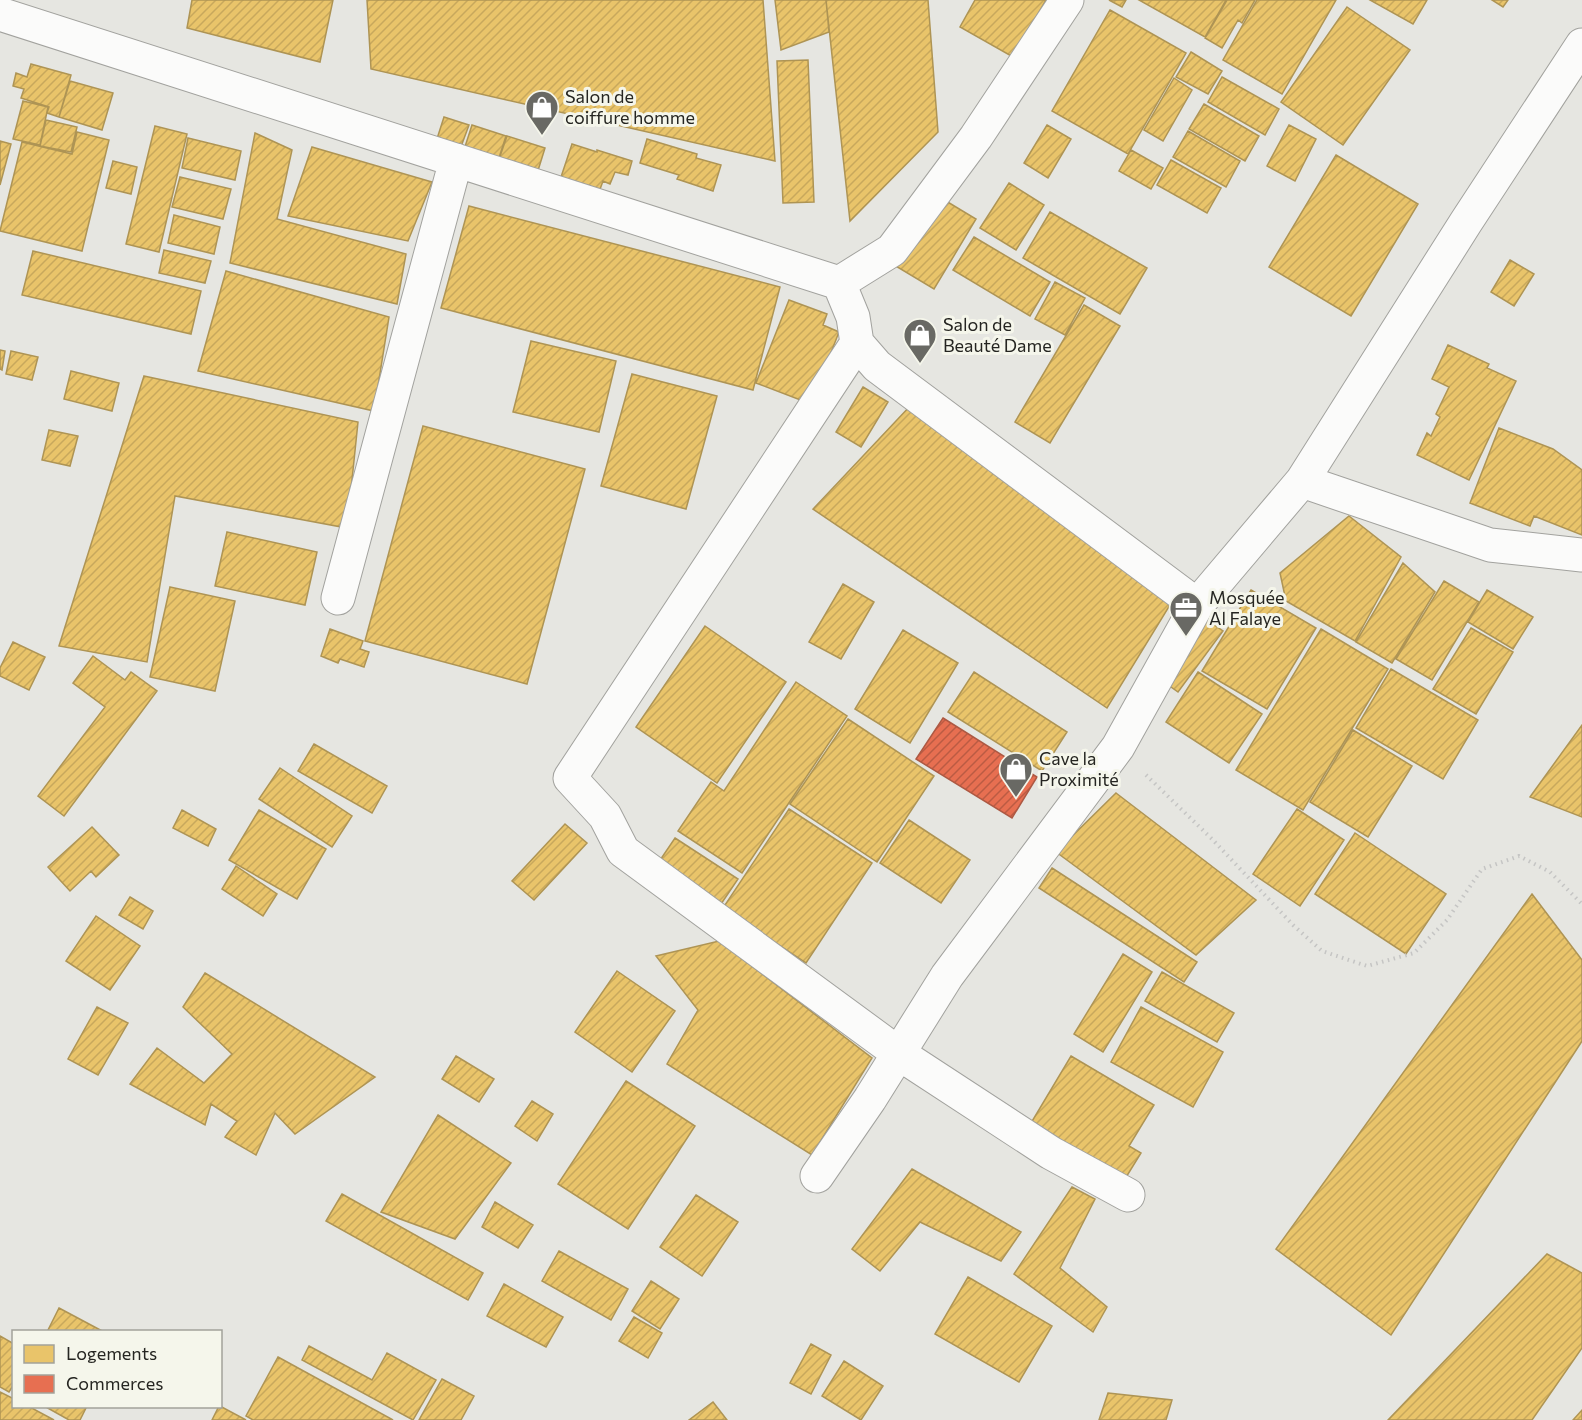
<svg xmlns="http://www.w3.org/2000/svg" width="1582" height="1420" font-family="Commissioner,sans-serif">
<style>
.homes{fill:url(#homes-hatch);stroke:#ae9454;stroke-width:1.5}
.shops{fill:url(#shops-hatch);stroke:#ad5943;stroke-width:1.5}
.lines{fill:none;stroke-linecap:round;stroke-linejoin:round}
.minor-casing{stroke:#a2a29e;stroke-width:35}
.path{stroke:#c5c5c4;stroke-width:4;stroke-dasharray:1.5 4.5;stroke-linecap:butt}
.minor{stroke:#fbfbfa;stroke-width:33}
.labels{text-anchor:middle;stroke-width:6;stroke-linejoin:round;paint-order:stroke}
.poi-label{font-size:18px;fill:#252521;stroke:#f5f6eb;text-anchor:start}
</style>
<defs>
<pattern id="homes-hatch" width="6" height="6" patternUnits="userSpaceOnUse" patternTransform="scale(1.5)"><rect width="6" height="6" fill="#e9c46a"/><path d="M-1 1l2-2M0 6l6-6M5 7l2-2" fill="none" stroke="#c8a85c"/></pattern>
<pattern id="shops-hatch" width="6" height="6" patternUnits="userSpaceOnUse" patternTransform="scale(1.5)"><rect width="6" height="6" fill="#e76f51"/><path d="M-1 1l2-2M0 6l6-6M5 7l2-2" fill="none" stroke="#bb5b43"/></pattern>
</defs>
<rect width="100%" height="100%" fill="#e6e6e1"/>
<path class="homes" d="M 192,0 L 333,0 L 320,62 L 187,28 Z
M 367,0 L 763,0 L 775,161 L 371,69 Z
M 775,0 L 826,0 L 829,32 L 781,50 Z
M 826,0 L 928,0 L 938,132 L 850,221 Z
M 975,0 L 1046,0 L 1013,57 L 960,27 Z
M 1109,0 L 1126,0 L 1122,7 Z
M 1139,0 L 1226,0 L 1205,37 Z
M 1227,0 L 1255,0 L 1242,23 L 1238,20 L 1222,48 L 1205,38 Z
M 1257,0 L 1336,0 L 1282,94 L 1223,60 Z
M 1370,0 L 1427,0 L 1413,24 Z
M 1492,0 L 1508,0 L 1503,7 Z
M 1347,7 L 1410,50 L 1343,145 L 1281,102 Z
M 1110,10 L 1186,53 L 1128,154 L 1052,111 Z
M 1191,52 L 1222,71 L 1208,94 L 1176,77 Z
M 808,60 L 814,202 L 783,203 L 777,61 Z
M 31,64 L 71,75 L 59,117 L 47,113 L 49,107 L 21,98 L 24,89 L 13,86 L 16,73 L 27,77 Z
M 1222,77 L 1279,109 L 1265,135 L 1208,102 Z
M 1174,78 L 1192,90 L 1163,141 L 1144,130 Z
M 70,81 L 113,93 L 102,130 L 59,117 Z
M 23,101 L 48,107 L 40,145 L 13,139 Z
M 1204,104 L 1259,136 L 1245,161 L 1189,129 Z
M 444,117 L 469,125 L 459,152 L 435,145 Z
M 46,120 L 77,127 L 71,152 L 40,146 Z
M 472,125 L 506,136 L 496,167 L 462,156 Z
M 1047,125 L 1071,139 L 1048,178 L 1024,163 Z
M 1289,125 L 1316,139 L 1295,181 L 1267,166 Z
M 155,126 L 187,134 L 159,252 L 126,244 Z
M 1188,131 L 1240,161 L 1226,187 L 1173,157 Z
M 77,132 L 109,140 L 82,251 L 0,231 L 22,142 L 72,154 Z
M 255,133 L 292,150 L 277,219 L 406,254 L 397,304 L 230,263 Z
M 507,136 L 545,148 L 536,177 L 497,165 Z
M 188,138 L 241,151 L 235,180 L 182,168 Z
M 647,139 L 697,154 L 696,158 L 721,165 L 713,191 L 677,179 L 679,175 L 640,163 Z
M 0,141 L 11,144 L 0,185 Z
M 572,144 L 597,152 L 597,150 L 632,161 L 628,175 L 615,172 L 610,184 L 603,181 L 599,192 L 560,180 Z
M 312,147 L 432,182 L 408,241 L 288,216 Z
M 1131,150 L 1163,168 L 1151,189 L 1119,171 Z
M 1336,155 L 1418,204 L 1351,316 L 1269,267 Z
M 1171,160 L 1221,188 L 1207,213 L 1157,185 Z
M 113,161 L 137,167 L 131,194 L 106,188 Z
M 180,177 L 231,189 L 223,219 L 172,207 Z
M 1009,183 L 1044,205 L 1016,250 L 980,228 Z
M 936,195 L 976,219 L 934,289 L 894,265 Z
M 469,206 L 780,287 L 753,390 L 441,308 Z
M 1050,212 L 1147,268 L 1120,314 L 1023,258 Z
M 174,215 L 220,227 L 214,254 L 168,243 Z
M 974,237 L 1050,282 L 1030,316 L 953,270 Z
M 164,250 L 211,261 L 205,283 L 159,273 Z
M 33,251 L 201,291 L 191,334 L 22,295 Z
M 1510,260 L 1534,274 L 1514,306 L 1491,292 Z
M 226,271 L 389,317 L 374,411 L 198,371 Z
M 1055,282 L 1085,298 L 1065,335 L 1035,319 Z
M 789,300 L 827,314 L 823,325 L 839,332 L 811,404 L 756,383 Z
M 1084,305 L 1120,326 L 1050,443 L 1015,422 Z
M 531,341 L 616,361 L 599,432 L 513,412 Z
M 1448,345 L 1489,364 L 1487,368 L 1516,381 L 1469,480 L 1417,455 L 1427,433 L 1431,436 L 1440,417 L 1436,414 L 1449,387 L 1432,379 Z
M 0,350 L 5,351 L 2,370 L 0,369 Z
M 11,351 L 38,357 L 32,380 L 6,374 Z
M 71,371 L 119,383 L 112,411 L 64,399 Z
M 632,374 L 717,396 L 686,509 L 601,486 Z
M 144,376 L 358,422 L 347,528 L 175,496 L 147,662 L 59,646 Z
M 863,387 L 888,402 L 861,447 L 836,432 Z
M 912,404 L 1170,605 L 1107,708 L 813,509 Z
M 423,426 L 585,469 L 527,684 L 365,641 Z
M 1499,428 L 1553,449 L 1582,470 L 1582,535 L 1534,516 L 1530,526 L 1470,503 Z
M 49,430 L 78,436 L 70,466 L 42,460 Z
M 1349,516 L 1401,557 L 1355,641 L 1286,601 L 1280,573 Z
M 227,532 L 317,552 L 305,605 L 215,586 Z
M 1403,563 L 1435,592 L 1392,663 L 1356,642 Z
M 1444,581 L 1479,602 L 1432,680 L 1396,659 Z
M 843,584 L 874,602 L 841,659 L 809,642 Z
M 170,587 L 235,601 L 215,691 L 150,677 Z
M 1251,590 L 1316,628 L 1267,709 L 1202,671 Z
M 1487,590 L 1533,617 L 1513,649 L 1468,622 Z
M 1204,618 L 1223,631 L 1178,692 L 1160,679 Z
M 705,626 L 786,682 L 717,783 L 636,727 Z
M 1471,628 L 1513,652 L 1476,714 L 1433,689 Z
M 330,629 L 363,641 L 360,649 L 369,652 L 364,667 L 340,659 L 338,663 L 321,656 Z
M 1321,629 L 1388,669 L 1303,810 L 1236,770 Z
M 903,630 L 958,663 L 910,743 L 855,709 Z
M 13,642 L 45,657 L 29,690 L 0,676 L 0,668 Z
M 93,656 L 125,680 L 131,672 L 157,691 L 64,816 L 38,796 L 105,707 L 73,683 Z
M 1391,669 L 1478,720 L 1443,779 L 1356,728 Z
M 974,672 L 1067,732 L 1042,771 L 948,712 Z
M 1198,672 L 1262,714 L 1229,763 L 1166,722 Z
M 796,682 L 847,716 L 742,873 L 678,831 L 711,782 L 724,791 Z
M 848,719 L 934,776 L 877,862 L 790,804 Z
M 1582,725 L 1582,817 L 1530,797 Z
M 1353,730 L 1412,766 L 1368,837 L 1310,802 Z
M 314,744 L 387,786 L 372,813 L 298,771 Z
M 280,768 L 352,816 L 332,847 L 259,799 Z
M 1116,793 L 1256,900 L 1196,955 L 1056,852 Z
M 789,809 L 872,863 L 806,963 L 723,908 Z
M 1297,809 L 1344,840 L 1300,906 L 1253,874 Z
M 182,810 L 216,829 L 208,846 L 173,828 Z
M 259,810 L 326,849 L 297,899 L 229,860 Z
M 909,820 L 970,860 L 941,903 L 880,863 Z
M 565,824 L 587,843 L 534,900 L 512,881 Z
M 92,827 L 119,855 L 96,877 L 91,871 L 70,891 L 48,867 Z
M 1355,833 L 1446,894 L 1406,954 L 1315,894 Z
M 675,838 L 738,879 L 717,910 L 654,869 Z
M 236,866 L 277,894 L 263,916 L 222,889 Z
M 1052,868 L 1197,962 L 1184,982 L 1039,888 Z
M 1532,894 L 1582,960 L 1582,1041 L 1391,1335 L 1276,1249 Z
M 130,897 L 153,911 L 143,929 L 119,915 Z
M 96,916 L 140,946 L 110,990 L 66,961 Z
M 719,941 L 872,1058 L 812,1155 L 667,1064 L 698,1010 L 656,956 Z
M 1123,954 L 1152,972 L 1103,1052 L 1074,1034 Z
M 617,971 L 675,1011 L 632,1072 L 575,1032 Z
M 1162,972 L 1234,1013 L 1217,1042 L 1145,1001 Z
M 205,973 L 375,1077 L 295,1134 L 275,1113 L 256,1155 L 225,1137 L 237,1121 L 211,1104 L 205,1125 L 130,1084 L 157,1048 L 204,1083 L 232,1054 L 183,1007 Z
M 97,1007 L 128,1023 L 98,1075 L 68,1059 Z
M 1141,1007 L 1223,1052 L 1193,1107 L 1111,1062 Z
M 456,1056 L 494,1079 L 479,1102 L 442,1079 Z
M 1071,1056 L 1154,1105 L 1129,1146 L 1141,1153 L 1125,1179 L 1031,1123 Z
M 626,1081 L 695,1126 L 628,1229 L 558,1184 Z
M 532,1101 L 553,1114 L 537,1141 L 515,1126 Z
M 438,1115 L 511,1163 L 455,1239 L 381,1212 Z
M 912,1169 L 1021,1232 L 1001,1261 L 920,1222 L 880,1271 L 852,1249 Z
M 1072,1187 L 1095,1199 L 1060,1268 L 1107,1307 L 1093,1332 L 1014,1274 Z
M 342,1194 L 483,1273 L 468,1300 L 326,1221 Z
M 696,1195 L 738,1222 L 702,1276 L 660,1247 Z
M 495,1202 L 533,1225 L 518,1248 L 482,1227 Z
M 559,1251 L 628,1289 L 611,1320 L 542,1281 Z
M 1547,1254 L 1582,1273 L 1582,1348 L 1532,1420 L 1388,1420 Z
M 968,1277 L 1052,1326 L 1019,1382 L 935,1334 Z
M 651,1281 L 679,1299 L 660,1329 L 632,1311 Z
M 504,1284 L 563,1317 L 546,1347 L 487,1316 Z
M 59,1308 L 104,1332 L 47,1332 Z
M 634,1317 L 662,1333 L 648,1358 L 619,1341 Z
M 0,1336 L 14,1344 L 14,1384 L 9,1392 L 0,1387 Z
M 811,1344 L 831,1355 L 811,1394 L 790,1383 Z
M 309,1346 L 372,1380 L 387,1353 L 436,1380 L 413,1420 L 302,1360 Z
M 278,1357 L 393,1420 L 253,1420 L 246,1416 Z
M 844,1361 L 883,1386 L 861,1420 L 822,1396 Z
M 442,1379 L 474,1396 L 461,1420 L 419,1420 Z
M 0,1392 L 14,1399 L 14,1406 L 28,1406 L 54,1420 L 0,1420 Z
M 1108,1393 L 1172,1400 L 1166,1420 L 1099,1420 Z
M 713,1402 L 727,1420 L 689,1420 Z
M 44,1406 L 87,1406 L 80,1420 L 69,1420 Z
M 219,1406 L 220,1406 L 246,1420 L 212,1420 Z
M 1582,1410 L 1582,1420 L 1573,1420 Z"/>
<path class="shops" d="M 943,718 L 1037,777 L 1012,818 L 916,759 Z"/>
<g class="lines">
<defs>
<path id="minor" d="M 0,14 L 839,283 L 853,317 L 857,343 L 877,366 L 1197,605
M 839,283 L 892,250 L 976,137 L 1067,0
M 857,343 L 570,778 L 605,816 L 623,851 L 898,1053 L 1051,1153 L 1128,1195
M 1302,481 L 1490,545 L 1582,555
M 338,598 L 456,160
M 817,1176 L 870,1099 L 947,976 L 1118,747 L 1197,605 L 1302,481 L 1466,222 L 1582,45"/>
</defs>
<use href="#minor" class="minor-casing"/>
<path class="path" d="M 1146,775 L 1212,839 L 1293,925 L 1322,951 L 1367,966 L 1414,953 L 1447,920 L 1482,869 L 1519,856 L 1550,872 L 1582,904"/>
<use href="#minor" class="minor"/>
</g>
<defs>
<symbol id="shop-pin" viewBox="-11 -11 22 30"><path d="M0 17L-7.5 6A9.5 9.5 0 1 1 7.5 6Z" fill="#696964" stroke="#f5f6eb"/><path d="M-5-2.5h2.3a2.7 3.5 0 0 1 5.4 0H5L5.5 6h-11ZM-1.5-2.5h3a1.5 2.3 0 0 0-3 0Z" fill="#fff"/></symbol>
<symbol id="office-pin" viewBox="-11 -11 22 30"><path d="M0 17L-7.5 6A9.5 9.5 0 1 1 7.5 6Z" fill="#696964" stroke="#f5f6eb"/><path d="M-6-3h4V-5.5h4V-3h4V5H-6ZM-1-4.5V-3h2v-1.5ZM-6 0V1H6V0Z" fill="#fff"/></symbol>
</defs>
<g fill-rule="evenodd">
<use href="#shop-pin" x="523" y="88" width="38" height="52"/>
<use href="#shop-pin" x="901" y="316" width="38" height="52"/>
<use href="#office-pin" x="1167" y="589" width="38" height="52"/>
<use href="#shop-pin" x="997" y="750" width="38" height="52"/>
</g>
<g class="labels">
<g class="poi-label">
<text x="565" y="103">Salon de<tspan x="565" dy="21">coiffure homme</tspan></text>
<text x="943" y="331">Salon de<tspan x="943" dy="21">Beauté Dame</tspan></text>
<text x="1209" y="604">Mosquée<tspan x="1209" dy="21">Al Falaye</tspan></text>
<text x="1039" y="765">Cave la<tspan x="1039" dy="21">Proximité</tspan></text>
</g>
</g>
<rect x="12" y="1330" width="210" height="78" fill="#f5f6eb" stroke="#a2a29a" stroke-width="1.5"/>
<rect x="24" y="1345" width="30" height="18" fill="#e9c46a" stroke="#a2a29a" stroke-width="1.5"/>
<text x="66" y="1360" font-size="18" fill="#252521">Logements</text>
<rect x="24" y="1375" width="30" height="18" fill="#e76f51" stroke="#a2a29a" stroke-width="1.5"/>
<text x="66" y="1390" font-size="18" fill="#252521">Commerces</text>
</svg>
